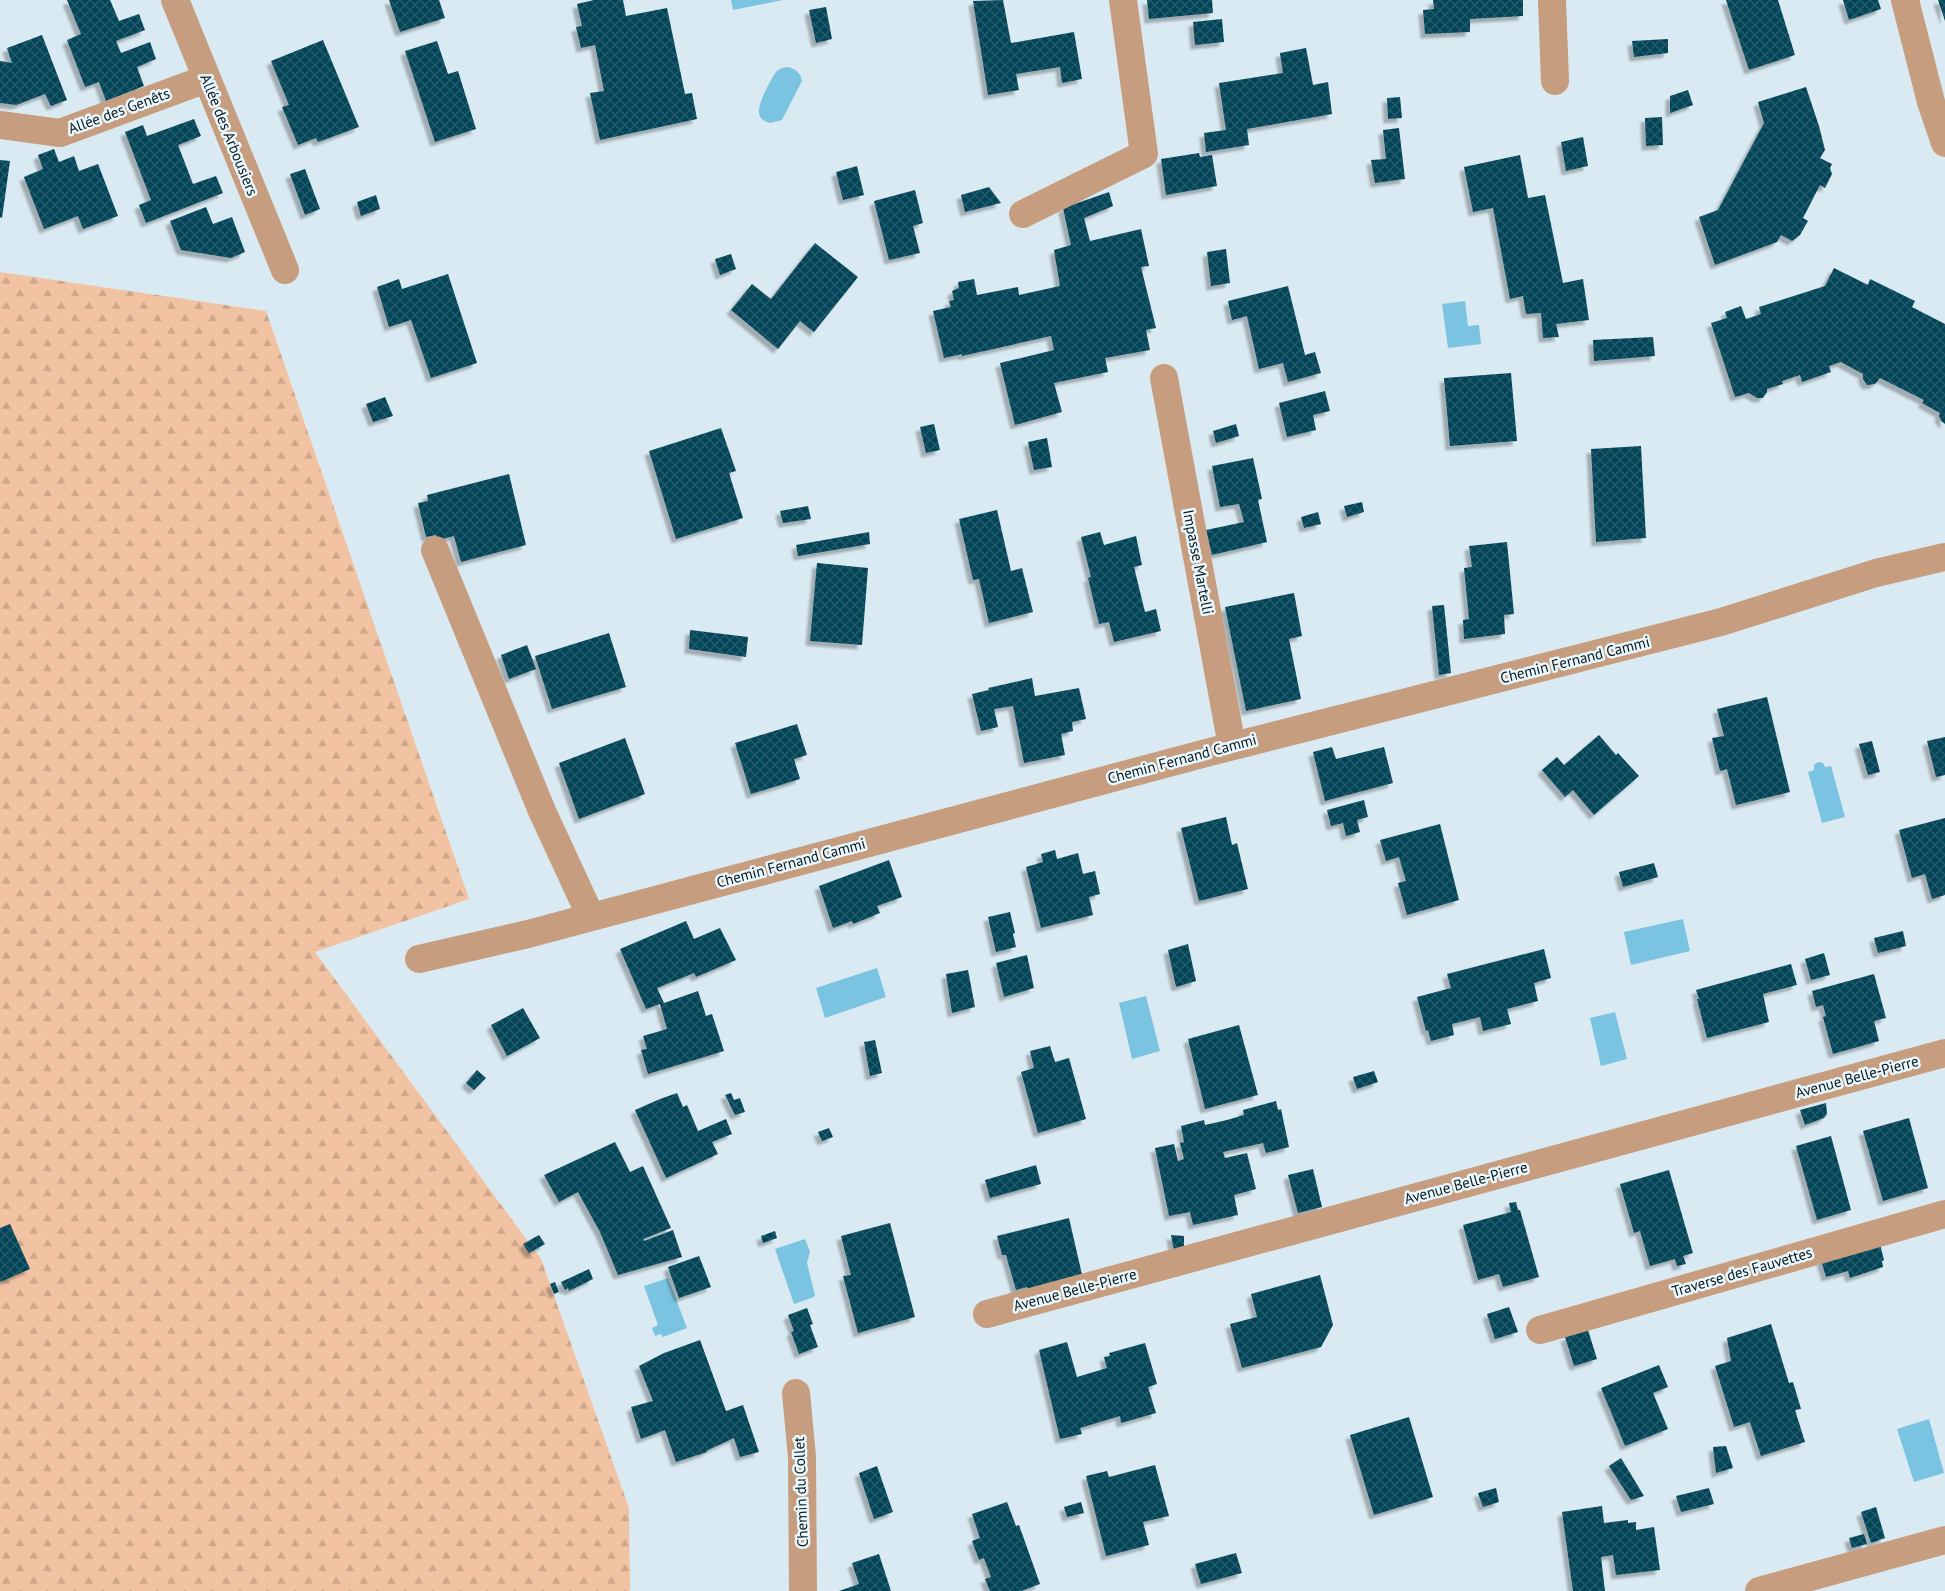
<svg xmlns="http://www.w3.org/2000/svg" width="1945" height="1591" font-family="'PT Sans',sans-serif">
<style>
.forest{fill:url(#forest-firs)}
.water{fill:#7ac3e1}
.building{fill:url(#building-cross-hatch);filter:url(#shadow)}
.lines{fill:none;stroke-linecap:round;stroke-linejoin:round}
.minor{stroke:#c69d7e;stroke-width:28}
.labels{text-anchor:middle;stroke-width:5;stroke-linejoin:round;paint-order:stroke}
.street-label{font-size:15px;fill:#101618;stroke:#e7f8ff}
</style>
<defs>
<pattern id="forest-firs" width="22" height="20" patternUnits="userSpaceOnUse" patternTransform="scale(1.25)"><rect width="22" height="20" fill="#f2c3a2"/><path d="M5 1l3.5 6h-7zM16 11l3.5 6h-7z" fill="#cea78b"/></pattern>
<pattern id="building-cross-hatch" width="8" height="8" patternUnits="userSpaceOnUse" patternTransform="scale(1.25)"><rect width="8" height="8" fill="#034458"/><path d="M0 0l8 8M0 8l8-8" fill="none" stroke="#275b6c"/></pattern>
<filter id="shadow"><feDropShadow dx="-4.5" dy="4.5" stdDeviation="1" flood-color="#0004"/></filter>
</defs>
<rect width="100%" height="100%" fill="#daeaf2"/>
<path class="forest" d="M 0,272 L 266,311 L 469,899 L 315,952 L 541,1259 L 629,1508 L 630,1591 L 0,1591 Z"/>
<path class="water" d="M 731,0 L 783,0 L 733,10 Z
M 787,67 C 795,68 801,73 802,81 L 782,120 L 770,123 C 764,121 760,119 759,113 C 757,105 771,79 776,72 C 779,69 782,68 787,67 Z
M 1465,301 L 1468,326 L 1479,325 L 1481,344 L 1448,348 L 1442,304 Z
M 1818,762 L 1823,763 L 1825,767 L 1831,766 L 1845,817 L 1822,823 L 1808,772 L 1814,770 L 1814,765 Z
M 1683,919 L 1690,951 L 1631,965 L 1624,932 Z
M 877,968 L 886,997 L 825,1018 L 816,988 Z
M 1146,996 L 1160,1051 L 1132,1059 L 1119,1003 Z
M 1615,1012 L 1627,1059 L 1601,1066 L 1590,1018 Z
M 805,1239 L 810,1252 L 807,1263 L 815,1295 L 814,1297 L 794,1304 L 775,1249 Z
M 668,1278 L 687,1328 L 663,1337 L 661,1334 L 655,1336 L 652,1328 L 658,1325 L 644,1286 Z
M 1929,1419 L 1944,1473 L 1914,1482 L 1897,1429 Z"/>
<path class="building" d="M 67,0 L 110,0 L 119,21 L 139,14 L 145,30 L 116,41 L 121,53 L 150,42 L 156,59 L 137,67 L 144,86 L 106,101 L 99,82 L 85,87 L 67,40 L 81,34 Z
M 389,0 L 439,0 L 445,18 L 400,32 Z
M 594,0 L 623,0 L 626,16 L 667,8 L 685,94 L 692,93 L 697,119 L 600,140 L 590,93 L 604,91 L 595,45 L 581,48 L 576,27 L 582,26 L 577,4 Z
M 1003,0 L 1011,43 L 1074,32 L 1082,79 L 1062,83 L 1060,67 L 1016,74 L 1019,90 L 988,95 L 973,1 Z
M 1147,0 L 1212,0 L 1213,13 L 1149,19 Z
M 1433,0 L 1523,0 L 1523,16 L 1470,19 L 1470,32 L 1425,34 L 1423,10 L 1434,9 Z
M 1726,0 L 1778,0 L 1795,55 L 1749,70 Z
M 1843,0 L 1878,0 L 1881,9 L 1849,20 Z
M 1938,0 L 1945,0 L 1945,21 Z
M 826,7 L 832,39 L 816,43 L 809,10 Z
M 1222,19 L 1224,42 L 1195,45 L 1193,22 Z
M 42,35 L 67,100 L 51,106 L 45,94 L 16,105 L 0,103 L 0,61 L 12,63 L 7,48 Z
M 1668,39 L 1668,53 L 1634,57 L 1632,41 Z
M 323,40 L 359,127 L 318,142 L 316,138 L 298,145 L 282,107 L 289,105 L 271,61 Z
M 437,41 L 448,74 L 458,71 L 476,129 L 435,142 L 405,51 Z
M 1306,48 L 1313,85 L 1328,82 L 1332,114 L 1247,129 L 1249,145 L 1206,152 L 1204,133 L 1226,130 L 1219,83 L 1283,73 L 1280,53 Z
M 1806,87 L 1819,126 L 1825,150 L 1820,158 L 1832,164 L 1830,168 L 1832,174 L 1825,188 L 1820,185 L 1803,218 L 1808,221 L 1800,235 L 1792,241 L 1781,235 L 1777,242 L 1715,265 L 1699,217 L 1718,210 L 1764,123 L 1758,102 Z
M 1688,90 L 1693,105 L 1670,113 L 1670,96 Z
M 1400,97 L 1402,118 L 1388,119 L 1387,98 Z
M 1662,117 L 1663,145 L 1646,146 L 1645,118 Z
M 194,119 L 201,136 L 178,145 L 193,184 L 216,176 L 223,193 L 146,223 L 139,205 L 151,200 L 125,132 L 143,125 L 147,136 Z
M 1399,128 L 1405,179 L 1375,183 L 1371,160 L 1386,159 L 1383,130 Z
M 1583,137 L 1588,166 L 1566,171 L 1561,142 Z
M 54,149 L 59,162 L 74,156 L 79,171 L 98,164 L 118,216 L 83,229 L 78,216 L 44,229 L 24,177 L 43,169 L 38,155 Z
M 1199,153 L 1200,157 L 1212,155 L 1217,186 L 1166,195 L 1161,159 Z
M 1520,155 L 1528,198 L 1545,195 L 1563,283 L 1583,279 L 1589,320 L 1556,324 L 1559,337 L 1543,338 L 1541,313 L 1526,314 L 1523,296 L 1510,299 L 1493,208 L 1473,212 L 1464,167 Z
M 0,160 L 10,161 L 2,218 L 0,217 Z
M 857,166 L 864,195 L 843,200 L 836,172 Z
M 305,169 L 320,209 L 305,215 L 290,174 Z
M 989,187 L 1001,203 L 965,212 L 961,195 Z
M 915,190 L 923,223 L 913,226 L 920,253 L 889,260 L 874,201 Z
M 1109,192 L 1113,206 L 1084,218 L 1090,241 L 1141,229 L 1149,266 L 1141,267 L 1156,328 L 1146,330 L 1150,350 L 1105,358 L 1108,372 L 1054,383 L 1062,412 L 1015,425 L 1000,363 L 1054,350 L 1051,336 L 962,356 L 962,354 L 944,358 L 933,311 L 951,307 L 949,301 L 954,300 L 952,291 L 959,288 L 958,282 L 974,279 L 977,295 L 1018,287 L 1019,295 L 1060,286 L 1054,250 L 1071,245 L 1063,208 Z
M 376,195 L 380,209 L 361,216 L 357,202 Z
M 206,207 L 213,224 L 232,217 L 245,252 L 231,258 L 181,250 L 170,221 Z
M 815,243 L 858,277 L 814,332 L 800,321 L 778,349 L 731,310 L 752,284 L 771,299 Z
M 1226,249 L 1230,283 L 1211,286 L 1207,252 Z
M 731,254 L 736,269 L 720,275 L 715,259 Z
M 1834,268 L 1868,285 L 1870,279 L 1915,301 L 1912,307 L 1945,324 L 1945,424 L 1941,421 L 1939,416 L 1940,413 L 1922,403 L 1924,400 L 1880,378 L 1875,384 L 1867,385 L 1863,379 L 1863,374 L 1841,362 L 1829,366 L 1831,372 L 1802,382 L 1800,375 L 1782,381 L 1783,384 L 1767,389 L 1767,392 L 1763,398 L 1757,398 L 1749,393 L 1735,397 L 1711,323 L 1727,318 L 1725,312 L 1741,306 L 1746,319 L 1761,314 L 1759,307 L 1825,286 Z
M 448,274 L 477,363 L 431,378 L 411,320 L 389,327 L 377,287 L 399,279 L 402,289 Z
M 1288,286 L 1305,355 L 1315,352 L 1321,373 L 1288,382 L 1283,363 L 1259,369 L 1247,316 L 1232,320 L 1228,301 Z
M 1653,337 L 1655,356 L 1594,361 L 1593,340 Z
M 1511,373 L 1517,441 L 1450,446 L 1444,378 Z
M 1325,391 L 1330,411 L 1313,415 L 1316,430 L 1287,437 L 1279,403 Z
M 385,397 L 393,416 L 373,422 L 366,404 Z
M 934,424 L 940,450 L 926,453 L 920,427 Z
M 1236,424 L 1239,436 L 1216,443 L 1213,431 Z
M 721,428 L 736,471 L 729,473 L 743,518 L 676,539 L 649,451 Z
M 1047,438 L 1052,467 L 1034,470 L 1028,442 Z
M 1641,446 L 1646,538 L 1596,542 L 1591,449 Z
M 1253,458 L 1262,499 L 1258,500 L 1267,542 L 1212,555 L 1206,530 L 1244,522 L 1239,504 L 1220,507 L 1212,466 Z
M 509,474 L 526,545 L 461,562 L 454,536 L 438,540 L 436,535 L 426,537 L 418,503 L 428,501 L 427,495 Z
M 1362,502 L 1364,512 L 1347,517 L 1344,506 Z
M 808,506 L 811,519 L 783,523 L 780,511 Z
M 997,510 L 1011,571 L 1022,568 L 1033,612 L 989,623 L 979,579 L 973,580 L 959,519 Z
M 1318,512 L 1321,524 L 1304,528 L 1301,517 Z
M 869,532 L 870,544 L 798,556 L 796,545 Z
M 1100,532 L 1104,545 L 1136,536 L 1142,565 L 1134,567 L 1145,612 L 1156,609 L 1161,631 L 1114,642 L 1109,622 L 1099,624 L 1088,578 L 1091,577 L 1081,537 Z
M 1507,542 L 1514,614 L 1504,615 L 1505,634 L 1464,639 L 1463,620 L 1469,619 L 1464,568 L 1472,567 L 1469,546 Z
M 817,563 L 868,568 L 862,645 L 810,641 Z
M 1294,593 L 1302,636 L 1289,639 L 1301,699 L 1246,711 L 1225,607 Z
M 1444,605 L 1451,673 L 1439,675 L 1432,606 Z
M 690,630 L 748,637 L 746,657 L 689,649 Z
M 609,633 L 626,687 L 552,709 L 535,656 Z
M 527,645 L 536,669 L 509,679 L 501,655 Z
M 1032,678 L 1035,696 L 1079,688 L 1086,719 L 1072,722 L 1073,731 L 1061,734 L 1065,755 L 1024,763 L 1013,706 L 994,709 L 998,727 L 981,731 L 972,694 L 989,690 L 988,688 Z
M 1767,697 L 1790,792 L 1736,805 L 1727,769 L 1720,771 L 1712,738 L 1724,736 L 1717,709 Z
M 797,724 L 807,755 L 794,759 L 800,779 L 751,794 L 735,743 Z
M 1599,735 L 1616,755 L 1618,753 L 1639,776 L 1594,815 L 1573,790 L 1565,797 L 1542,770 L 1557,757 L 1564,765 Z
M 1945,737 L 1945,775 L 1936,777 L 1927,741 Z
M 625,738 L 645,794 L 579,819 L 559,763 Z
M 1872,741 L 1880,772 L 1868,775 L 1859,744 Z
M 1332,747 L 1336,759 L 1384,747 L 1393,783 L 1325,801 L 1313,752 Z
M 1364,800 L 1368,817 L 1357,820 L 1360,832 L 1346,836 L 1343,823 L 1331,826 L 1327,810 Z
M 1226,817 L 1232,845 L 1237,843 L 1248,889 L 1199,901 L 1181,828 Z
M 1945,818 L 1945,895 L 1932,899 L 1925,874 L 1912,878 L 1899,830 Z
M 1440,824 L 1459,900 L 1407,915 L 1398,883 L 1406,881 L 1399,857 L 1386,861 L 1380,840 Z
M 1055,850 L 1057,859 L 1078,853 L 1083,874 L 1095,871 L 1100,894 L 1089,897 L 1093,915 L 1041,928 L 1026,867 L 1043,862 L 1041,854 Z
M 889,860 L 902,897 L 877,906 L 880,913 L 853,924 L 852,921 L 833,928 L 819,886 Z
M 1654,863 L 1658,877 L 1623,887 L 1619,872 Z
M 1010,912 L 1015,933 L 1013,934 L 1016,947 L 996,952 L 988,917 Z
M 686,921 L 694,939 L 720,928 L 736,960 L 696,977 L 694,973 L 657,988 L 664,1003 L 698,991 L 706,1016 L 712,1014 L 724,1051 L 648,1074 L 641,1050 L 647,1049 L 643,1036 L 667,1029 L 660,1004 L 646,1009 L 620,949 Z
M 1903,931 L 1906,946 L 1878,953 L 1874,938 Z
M 1188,944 L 1196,981 L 1176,987 L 1168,950 Z
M 1544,949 L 1551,978 L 1534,983 L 1538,1001 L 1507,1009 L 1511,1024 L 1483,1031 L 1480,1017 L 1452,1024 L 1454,1035 L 1431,1041 L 1428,1030 L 1426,1031 L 1417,997 L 1451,988 L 1447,974 Z
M 1824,953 L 1830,975 L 1811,980 L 1805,959 Z
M 1027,955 L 1034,988 L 1004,997 L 996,963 Z
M 1791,964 L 1797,985 L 1763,994 L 1769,1022 L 1707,1038 L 1697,999 L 1699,999 L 1696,990 Z
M 968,970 L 975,1007 L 952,1013 L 946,974 Z
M 1874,974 L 1886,1018 L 1874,1021 L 1879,1041 L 1833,1054 L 1823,1017 L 1826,1016 L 1823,1005 L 1816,1007 L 1812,991 Z
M 523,1008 L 540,1038 L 507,1056 L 491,1025 Z
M 1239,1025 L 1258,1095 L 1205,1109 L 1188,1039 Z
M 875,1040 L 882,1073 L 870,1076 L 864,1042 Z
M 1050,1046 L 1055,1062 L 1069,1058 L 1086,1119 L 1038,1133 L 1021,1072 L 1034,1068 L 1030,1051 Z
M 477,1070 L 486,1078 L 474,1090 L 466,1083 Z
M 1374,1071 L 1378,1082 L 1357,1089 L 1353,1077 Z
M 677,1093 L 683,1107 L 687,1105 L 698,1131 L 726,1119 L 732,1134 L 712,1142 L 718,1154 L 666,1178 L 635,1110 L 660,1099 Z
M 731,1093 L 734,1100 L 740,1098 L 745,1112 L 735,1115 L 725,1095 Z
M 1276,1101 L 1278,1110 L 1281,1109 L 1289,1147 L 1266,1153 L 1263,1143 L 1223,1152 L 1225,1158 L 1247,1153 L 1256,1189 L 1234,1195 L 1238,1215 L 1193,1225 L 1190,1212 L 1169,1216 L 1155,1148 L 1174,1144 L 1178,1161 L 1184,1159 L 1180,1143 L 1184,1142 L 1181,1126 L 1204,1120 L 1205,1125 L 1227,1120 L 1244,1115 L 1243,1110 Z
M 1826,1103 L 1827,1114 L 1824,1118 L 1805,1125 L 1800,1110 Z
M 1909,1118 L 1928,1188 L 1883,1201 L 1863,1131 Z
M 829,1128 L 833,1137 L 822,1141 L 818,1132 Z
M 1831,1136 L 1851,1210 L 1817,1220 L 1796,1146 Z
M 615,1142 L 630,1172 L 643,1166 L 671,1228 L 643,1239 L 644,1241 L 673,1230 L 682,1257 L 618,1275 L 600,1232 L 578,1192 L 559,1202 L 544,1175 Z
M 1036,1165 L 1041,1184 L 990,1198 L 985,1180 Z
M 1313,1169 L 1322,1207 L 1298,1213 L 1288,1175 Z
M 1669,1170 L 1693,1253 L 1683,1256 L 1686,1264 L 1677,1266 L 1675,1259 L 1650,1266 L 1640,1231 L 1634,1233 L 1620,1184 Z
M 1516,1202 L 1518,1210 L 1520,1210 L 1539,1277 L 1503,1287 L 1499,1274 L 1478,1280 L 1463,1225 L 1511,1212 L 1509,1203 Z
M 1069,1218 L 1083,1279 L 1029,1294 L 1027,1287 L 1016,1290 L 1006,1255 L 1002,1255 L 997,1236 Z
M 890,1223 L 915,1317 L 858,1333 L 843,1276 L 851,1275 L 841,1236 Z
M 10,1224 L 30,1269 L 0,1282 L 0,1228 Z
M 775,1231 L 777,1238 L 763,1243 L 761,1236 Z
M 539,1235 L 545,1244 L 529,1253 L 523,1244 Z
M 1171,1235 L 1184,1236 L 1184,1254 L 1175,1256 Z
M 1880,1244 L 1884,1260 L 1882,1261 L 1883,1267 L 1850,1278 L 1848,1271 L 1826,1277 L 1821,1260 Z
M 699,1256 L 711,1287 L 679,1298 L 668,1267 Z
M 589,1269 L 593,1279 L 569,1291 L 568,1288 L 565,1290 L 561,1282 Z
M 1320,1275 L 1333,1325 L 1321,1347 L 1242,1368 L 1230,1324 L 1257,1317 L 1251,1294 Z
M 555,1282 L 559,1292 L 554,1294 L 550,1284 Z
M 1509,1307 L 1518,1332 L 1495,1339 L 1487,1314 Z
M 807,1308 L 813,1324 L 810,1325 L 818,1347 L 799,1354 L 791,1332 L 794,1331 L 788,1315 Z
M 1771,1324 L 1789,1383 L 1793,1382 L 1801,1409 L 1795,1410 L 1805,1442 L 1761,1456 L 1750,1422 L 1734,1427 L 1715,1366 L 1731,1361 L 1727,1338 Z
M 1588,1330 L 1597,1359 L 1574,1366 L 1565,1337 Z
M 700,1340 L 726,1411 L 743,1405 L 759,1452 L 740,1457 L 734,1438 L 706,1451 L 707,1452 L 676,1462 L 665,1430 L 641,1439 L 631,1407 L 653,1401 L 639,1366 L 664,1353 Z
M 1067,1342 L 1077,1377 L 1107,1368 L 1104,1357 L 1110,1356 L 1109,1353 L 1145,1343 L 1157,1384 L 1148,1387 L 1156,1413 L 1121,1423 L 1120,1416 L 1080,1428 L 1082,1434 L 1060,1439 L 1039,1350 Z
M 1659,1365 L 1668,1387 L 1653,1393 L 1668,1429 L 1625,1446 L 1601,1388 Z
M 1409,1417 L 1433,1497 L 1374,1515 L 1350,1435 Z
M 1726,1446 L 1733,1468 L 1716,1473 L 1713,1447 Z
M 1621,1458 L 1644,1496 L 1631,1500 L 1609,1466 Z
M 1155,1465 L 1169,1516 L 1143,1522 L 1149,1545 L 1106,1556 L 1086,1476 L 1107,1471 L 1109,1477 Z
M 877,1466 L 893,1512 L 874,1519 L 859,1473 Z
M 1496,1488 L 1499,1502 L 1483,1507 L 1478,1493 Z
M 1709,1488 L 1714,1504 L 1681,1512 L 1676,1496 Z
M 1007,1502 L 1016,1526 L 1019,1525 L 1040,1584 L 1021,1591 L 990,1591 L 985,1579 L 991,1577 L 984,1558 L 979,1560 L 972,1541 L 980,1538 L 972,1514 Z
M 1081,1502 L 1084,1513 L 1067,1517 L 1064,1507 Z
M 1602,1506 L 1604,1523 L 1628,1520 L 1628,1523 L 1636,1522 L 1636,1530 L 1654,1527 L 1660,1570 L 1616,1575 L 1613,1555 L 1601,1557 L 1605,1591 L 1573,1591 L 1562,1512 Z
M 1876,1507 L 1885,1538 L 1871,1543 L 1861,1512 Z
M 1864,1534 L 1867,1544 L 1852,1548 L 1849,1538 Z
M 1236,1553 L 1242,1573 L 1201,1584 L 1195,1564 Z
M 879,1554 L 891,1591 L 839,1591 L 859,1584 L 852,1563 Z"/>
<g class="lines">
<path class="minor" d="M 175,0 L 285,270
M 1552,0 L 1555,81
M 1905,0 L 1931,102 L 1945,143
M 0,125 L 60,133 L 206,79
M 1023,214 L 1144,154 L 1123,0
M 1164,378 L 1232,746
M 435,550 L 542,811 L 591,917
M 419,959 L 528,934 L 1206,753 L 1721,622 L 1876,573 L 1945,557
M 987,1314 L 1945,1053
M 1540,1330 L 1945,1214
M 796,1393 L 802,1457 L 803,1591
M 1759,1591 L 1945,1540"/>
</g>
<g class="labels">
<g class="street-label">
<text transform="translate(119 111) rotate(-20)" y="5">Allée des Genêts</text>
<text transform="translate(229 135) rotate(68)" y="5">Allée des Arbousiers</text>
<text transform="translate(1198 562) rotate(79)" y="5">Impasse Martelli</text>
<text transform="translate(1575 660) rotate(-14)" y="5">Chemin Fernand Cammi</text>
<text transform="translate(1182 759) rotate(-15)" y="5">Chemin Fernand Cammi</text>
<text transform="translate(791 863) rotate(-15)" y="5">Chemin Fernand Cammi</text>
<text transform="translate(1857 1077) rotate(-15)" y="5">Avenue Belle-Pierre</text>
<text transform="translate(1466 1183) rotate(-15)" y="5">Avenue Belle-Pierre</text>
<text transform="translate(1742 1272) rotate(-16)" y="5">Traverse des Fauvettes</text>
<text transform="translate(1075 1290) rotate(-15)" y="5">Avenue Belle-Pierre</text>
<text transform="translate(801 1492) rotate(-92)" y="5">Chemin du Collet</text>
</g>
</g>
</svg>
